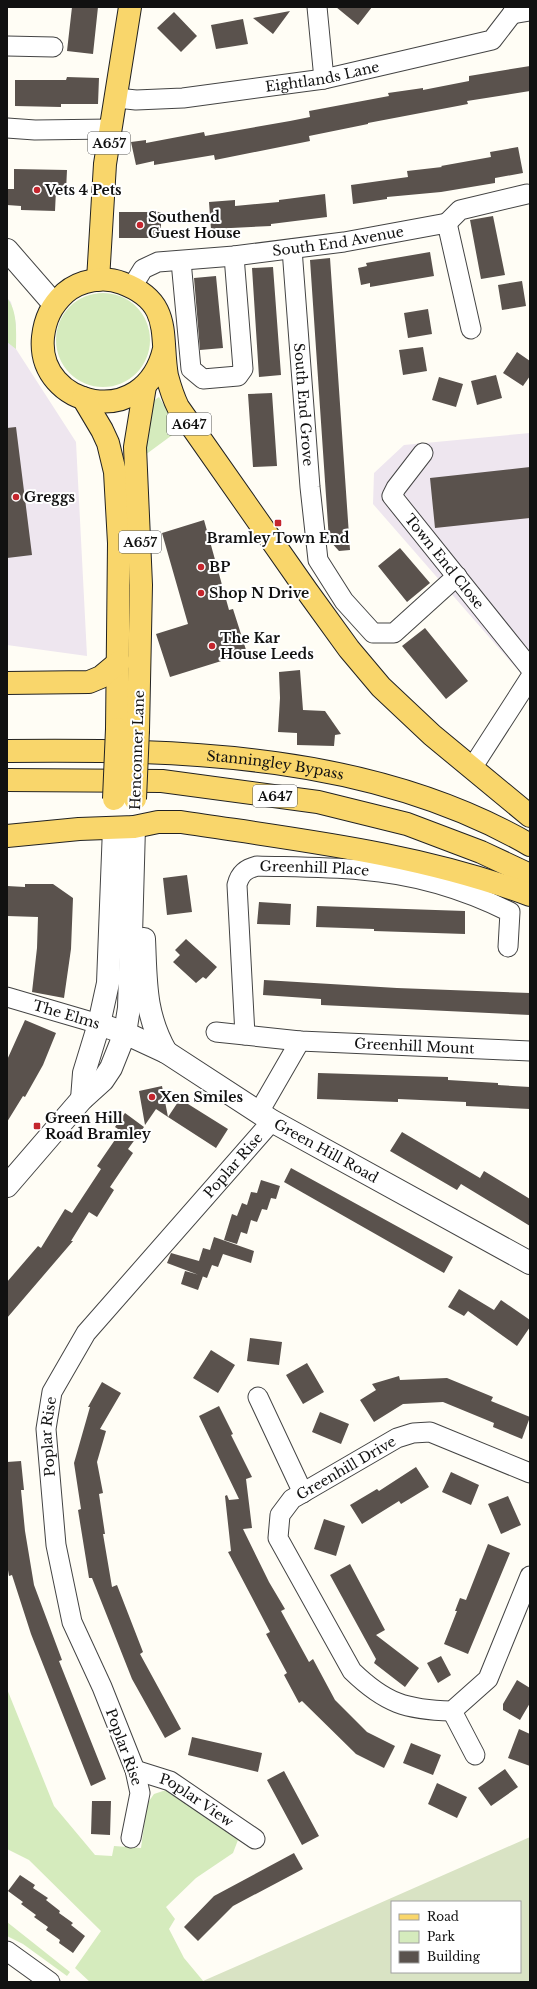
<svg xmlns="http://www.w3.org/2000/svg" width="537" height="1989" font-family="'Libre Baskerville',serif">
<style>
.industrial{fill:#eee6ef}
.green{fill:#d5ebbd}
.cemetery{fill:#d9e3c4;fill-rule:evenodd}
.building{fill:#5a524d}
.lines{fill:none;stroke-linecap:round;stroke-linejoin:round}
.minor-casing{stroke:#444;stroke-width:21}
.tertiary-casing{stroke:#444;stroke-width:24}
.primary-casing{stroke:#222;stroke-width:24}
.minor{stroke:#fff;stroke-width:19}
.tertiary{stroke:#fff;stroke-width:22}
.primary{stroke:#f9d66b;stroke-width:22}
.primary-bridge-casing{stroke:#222;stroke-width:24;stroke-linecap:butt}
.primary-bridge{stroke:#f9d66b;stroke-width:22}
.poi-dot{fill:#c4262e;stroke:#fff;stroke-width:1.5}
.labels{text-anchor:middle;stroke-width:4;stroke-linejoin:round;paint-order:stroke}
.shield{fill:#fff;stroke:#585858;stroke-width:1}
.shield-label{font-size:13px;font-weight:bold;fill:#111}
.street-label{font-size:14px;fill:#111;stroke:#fff}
.poi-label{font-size:14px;font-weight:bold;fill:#111;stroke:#fff;text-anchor:start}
</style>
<rect width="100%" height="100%" fill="#fffdf5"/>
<path class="industrial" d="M 7,298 L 11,302 L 16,324 L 16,349 L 76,442 L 87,656 L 7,645 Z
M 530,433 L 530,684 L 373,504 L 374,473 L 404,445 Z"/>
<path class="green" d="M56 340a47 47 0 1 1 94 0a47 47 0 1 1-94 0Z
M 7,298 C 18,311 16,333 16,349 L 7,342 Z
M 159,397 L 179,430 L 141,458 L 153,401 Z
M 7,1689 L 54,1806 L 95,1855 L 112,1856 L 114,1846 L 141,1848 L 147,1804 L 154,1794 L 166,1790 L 173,1792 L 234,1834 L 238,1840 L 233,1853 L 196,1878 L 166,1907 L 175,1919 L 169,1929 L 184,1958 L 204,1982 L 90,1982 L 75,1968 L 101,1931 L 29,1860 L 7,1849 Z
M 7,1922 L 70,1972 L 67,1976 L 23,1944 L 7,1936 Z"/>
<path class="cemetery" d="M 530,1837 L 530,1982 L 203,1981 ZM 392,1902 L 520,1902 L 520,1972 L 392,1972 Z"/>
<path class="building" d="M 72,7 L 98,7 L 93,54 L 67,51 Z
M 336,7 L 372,7 L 358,25 Z
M 290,11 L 273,34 L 253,18 Z
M 174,12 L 197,36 L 181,52 L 157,28 Z
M 243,19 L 248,44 L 216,49 L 211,25 Z
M 530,66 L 530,91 L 467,101 L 468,104 L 368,123 L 368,124 L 309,136 L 310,141 L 215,160 L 214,155 L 154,165 L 154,161 L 136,165 L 131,142 L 146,140 L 146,143 L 204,132 L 205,136 L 290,121 L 310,117 L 309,111 L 389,96 L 388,93 L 423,88 L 423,90 L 469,81 L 469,76 Z
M 67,77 L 99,78 L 98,104 L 61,104 L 61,107 L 15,106 L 15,80 L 66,80 Z
M 518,147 L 523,173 L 495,178 L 495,183 L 441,192 L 387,197 L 387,199 L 353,204 L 351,185 L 408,177 L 407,171 L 442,167 L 441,166 L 491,157 L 490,152 Z
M 14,169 L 67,170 L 66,191 L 56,190 L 55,211 L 21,210 L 21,206 L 7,205 L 7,189 L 14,189 Z
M 325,194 L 327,217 L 271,224 L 271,226 L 211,229 L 209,202 L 235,200 L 235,206 L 279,202 L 279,200 Z
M 119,212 L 161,212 L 161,238 L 119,238 Z
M 493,216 L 505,275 L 481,279 L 470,220 Z
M 430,252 L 434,276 L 370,287 L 370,283 L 361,285 L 358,268 L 367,266 L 366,263 Z
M 330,258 L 350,550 L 339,551 L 329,540 L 310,260 Z
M 273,267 L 281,375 L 259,377 L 252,268 Z
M 216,276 L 223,348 L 200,350 L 194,278 Z
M 522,281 L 526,306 L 502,310 L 498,285 Z
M 428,309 L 432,334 L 408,338 L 404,313 Z
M 423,347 L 427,371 L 403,375 L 399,350 Z
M 517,352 L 530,361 L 530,376 L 523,386 L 503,373 Z
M 496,375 L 502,398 L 477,405 L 471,381 Z
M 439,377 L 463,384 L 456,407 L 432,400 Z
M 272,393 L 277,466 L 253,467 L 248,394 Z
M 16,427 L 32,555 L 7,558 L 7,428 Z
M 530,467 L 530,518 L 435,528 L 430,478 Z
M 204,520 L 229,610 L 233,609 L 247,653 L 170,677 L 156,634 L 188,624 L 162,533 Z
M 400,548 L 430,583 L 407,602 L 378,566 Z
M 425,628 L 468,681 L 446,699 L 402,646 Z
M 300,670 L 303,710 L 325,711 L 341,734 L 335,735 L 334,746 L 297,745 L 297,733 L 278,732 L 280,698 L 279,672 Z
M 187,875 L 192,912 L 167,915 L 163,878 Z
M 25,884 L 53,884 L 73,898 L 71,949 L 64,998 L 32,992 L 37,948 L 38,917 L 7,916 L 7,886 L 25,887 Z
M 259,902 L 291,904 L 290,925 L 257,924 Z
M 317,906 L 465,911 L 465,934 L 374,931 L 374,929 L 316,927 Z
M 186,939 L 217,967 L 206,979 L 203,977 L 196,983 L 173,962 L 180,955 L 175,950 Z
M 264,980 L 397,988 L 530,993 L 530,1015 L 321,1005 L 321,999 L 263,995 Z
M 25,1020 L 56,1033 L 43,1065 L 25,1097 L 23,1096 L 7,1122 L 7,1060 Z
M 318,1073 L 448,1077 L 448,1080 L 498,1083 L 498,1085 L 530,1087 L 530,1109 L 466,1106 L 466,1102 L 398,1099 L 398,1102 L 317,1099 Z
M 162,1086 L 168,1117 L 156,1109 L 145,1125 L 139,1091 Z
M 180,1099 L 228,1129 L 216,1148 L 168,1117 Z
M 125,1113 L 144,1127 L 128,1149 L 133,1153 L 110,1187 L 114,1190 L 97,1217 L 89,1212 L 71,1241 L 73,1241 L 7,1318 L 7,1282 L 38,1246 L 41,1248 L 65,1209 L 72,1213 L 101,1169 L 97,1166 L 121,1131 L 115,1127 Z
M 402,1132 L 480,1178 L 484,1171 L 530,1199 L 530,1226 L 461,1184 L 457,1190 L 390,1151 Z
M 291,1168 L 453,1257 L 444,1273 L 284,1182 Z
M 261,1180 L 280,1186 L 276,1199 L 271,1198 L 267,1210 L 262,1209 L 257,1222 L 251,1220 L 247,1234 L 241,1232 L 237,1244 L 224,1240 L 232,1214 L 237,1216 L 242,1203 L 247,1205 L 251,1192 L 257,1193 Z
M 214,1237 L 254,1251 L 251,1263 L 223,1254 L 218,1267 L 212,1265 L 207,1278 L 167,1263 L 171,1253 L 199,1261 L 203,1248 L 210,1250 Z
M 185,1271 L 203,1276 L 198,1290 L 181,1284 Z
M 459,1289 L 494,1310 L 501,1300 L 530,1320 L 530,1327 L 517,1346 L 468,1311 L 464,1316 L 448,1307 Z
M 250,1338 L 282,1342 L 279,1365 L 247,1361 Z
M 211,1350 L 235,1365 L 218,1393 L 193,1378 Z
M 307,1363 L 324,1392 L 303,1404 L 286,1375 Z
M 399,1376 L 400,1380 L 447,1378 L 493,1397 L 491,1401 L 530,1417 L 522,1439 L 493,1427 L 494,1423 L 443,1402 L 403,1404 L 374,1422 L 360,1400 L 376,1390 L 372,1384 Z
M 102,1382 L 121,1393 L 100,1429 L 106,1431 L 97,1462 L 103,1493 L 99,1494 L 105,1534 L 103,1534 L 112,1587 L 117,1585 L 143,1652 L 140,1654 L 181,1729 L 165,1738 L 132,1679 L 92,1578 L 89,1578 L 78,1510 L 81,1509 L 74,1463 L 90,1407 L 88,1407 Z
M 219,1406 L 233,1434 L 231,1435 L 252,1477 L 246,1479 L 252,1528 L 243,1529 L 269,1582 L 285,1609 L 281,1611 L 309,1662 L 313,1659 L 335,1700 L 367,1732 L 395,1746 L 384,1768 L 356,1754 L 302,1701 L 299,1703 L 284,1675 L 287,1673 L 266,1634 L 270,1632 L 228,1552 L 231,1551 L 225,1496 L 227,1495 L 229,1500 L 239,1499 L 199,1416 Z
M 320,1412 L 349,1424 L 341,1444 L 312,1432 Z
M 21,1461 L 24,1490 L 21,1490 L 25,1531 L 34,1585 L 62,1660 L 59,1661 L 106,1779 L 91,1786 L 31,1634 L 12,1575 L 9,1576 L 7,1564 L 7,1462 Z
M 416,1467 L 429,1487 L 401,1504 L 399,1501 L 362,1524 L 350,1505 L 377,1489 L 379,1491 Z
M 451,1472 L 479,1485 L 471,1505 L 442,1492 Z
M 508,1496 L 521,1525 L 501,1534 L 488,1504 Z
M 324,1519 L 345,1526 L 336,1556 L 314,1549 Z
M 488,1544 L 510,1553 L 468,1654 L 444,1644 L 457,1611 L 455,1611 L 460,1598 L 466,1600 Z
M 350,1564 L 385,1630 L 376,1635 L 419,1668 L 405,1687 L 374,1663 L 376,1659 L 330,1575 Z
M 441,1656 L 451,1675 L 438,1683 L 427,1663 Z
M 517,1680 L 530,1688 L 530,1703 L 520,1720 L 503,1710 L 503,1704 Z
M 519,1729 L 530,1734 L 530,1766 L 508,1758 Z
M 192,1737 L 262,1753 L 258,1772 L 188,1755 Z
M 411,1743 L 441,1755 L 433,1775 L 403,1763 Z
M 505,1769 L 518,1787 L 491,1806 L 478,1788 Z
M 284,1771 L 319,1836 L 302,1845 L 267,1780 Z
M 437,1783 L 467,1797 L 457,1818 L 428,1804 Z
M 92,1801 L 111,1801 L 110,1835 L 91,1834 Z
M 294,1853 L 303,1869 L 233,1906 L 198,1941 L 184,1927 L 214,1896 Z
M 20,1875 L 35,1885 L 33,1888 L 48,1898 L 46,1900 L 60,1911 L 59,1913 L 73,1923 L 71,1925 L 85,1936 L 73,1953 L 59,1943 L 60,1940 L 46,1930 L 48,1927 L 34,1917 L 36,1915 L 21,1904 L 23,1902 L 8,1891 Z"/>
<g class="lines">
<defs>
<g id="minor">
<path d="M 317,7 L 324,79"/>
<path d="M 512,14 L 530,11"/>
<path d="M 7,46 L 53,47"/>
<path id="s1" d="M 117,98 L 136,100 L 183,98 L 324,79 L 492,40 L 512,14"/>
<path d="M 7,128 L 35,130 L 111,129"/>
<path d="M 447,223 L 460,210 L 527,194"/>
<path id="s2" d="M 292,249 L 310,487 L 318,560 L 344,601 L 373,633 L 394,633 L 457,576"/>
<path d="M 181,261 L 191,369 L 203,379 L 238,376 L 243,369 L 234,256"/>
<path id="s3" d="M 132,287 L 143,269 L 158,262 L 234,256 L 344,242 L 447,223 L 471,329"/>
<path id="s4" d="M 423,453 L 396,488 L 392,496 L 530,668"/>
<path d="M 472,768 L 530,678"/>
<path id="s5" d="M 7,997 L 99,1024"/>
<path id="s6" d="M 216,1032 L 300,1041 L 530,1051"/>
<path id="s7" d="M 245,1035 L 237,885 C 240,873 246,869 257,866 C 292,867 327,867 361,870 C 413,874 464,889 510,912 L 508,947"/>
<path d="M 259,1112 L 300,1041"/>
<path d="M 258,1397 L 303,1493"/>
<path d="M 530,1473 L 430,1432 L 413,1433 L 397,1438 L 292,1499 L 280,1515 L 278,1538 L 352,1671 C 385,1703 406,1710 452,1711 L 488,1679 L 530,1576"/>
<path d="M 452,1711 L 475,1755"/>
<path id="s8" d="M 135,1770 L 170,1781 L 255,1839"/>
<path id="s9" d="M 131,1838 L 140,1793 L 135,1770 L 102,1687 L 72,1622 L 56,1545 L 46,1429 L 52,1392 L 86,1333 L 272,1121"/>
<path d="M 7,1951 L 50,1982"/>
</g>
<g id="tertiary">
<path d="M 7,250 L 54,304"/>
<path d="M 144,939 C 146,981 144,1013 166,1052"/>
<path id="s10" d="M 99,1024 L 125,1033 L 166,1052 L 272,1121 L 530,1263"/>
<path d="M 82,1099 L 84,1073 L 99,1024 L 108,983 L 114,828"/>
<path d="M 7,1186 L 82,1099 L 103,1080 L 111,1068 L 125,1033 L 129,1008 L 134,827"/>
</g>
<g id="primary">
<path d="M 98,280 L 105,164 L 130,7"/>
<path d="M 164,349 C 145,432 36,408 43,337 C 45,319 51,306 65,293 C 80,280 104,276 122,283 C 173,302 160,335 167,376 C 170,387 173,397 178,407 L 307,591 L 349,649 L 381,687 L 432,735 L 530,816"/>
<path d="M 83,398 L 102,430 L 108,443 L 115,472 L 119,543 L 117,729"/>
<path d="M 7,683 L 89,682 L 101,677 L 119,662"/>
<path d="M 138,730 L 141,585 L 135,447 L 145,386"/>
<path id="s11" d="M 7,751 C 184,749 373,754 530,845"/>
<path d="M 7,780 L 162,781 L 318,802 L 407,824 L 481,852 L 530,875"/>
<path d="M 7,836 L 79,829 L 134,827 L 158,822 L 181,822 C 299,840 418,853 530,895"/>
</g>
</defs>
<use href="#minor" class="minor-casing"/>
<use href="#tertiary" class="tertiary-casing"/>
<use href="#primary" class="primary-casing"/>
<use href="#minor" class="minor"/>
<use href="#tertiary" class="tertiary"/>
<use href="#primary" class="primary"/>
<defs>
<path id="primary-bridge" d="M 114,799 L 117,729
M 135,799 L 138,730"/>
</defs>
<use href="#primary-bridge" class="primary-bridge-casing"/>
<use href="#primary-bridge" class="primary-bridge"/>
</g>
<g class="poi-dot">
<circle cx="37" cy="190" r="4"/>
<circle cx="140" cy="225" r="4"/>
<circle cx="16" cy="497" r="4"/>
<rect x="274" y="519" width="8" height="8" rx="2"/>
<circle cx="201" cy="567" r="4"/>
<circle cx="201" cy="593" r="4"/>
<circle cx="212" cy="646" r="4"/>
<circle cx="152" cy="1097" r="4"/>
<rect x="33" y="1122" width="8" height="8" rx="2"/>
</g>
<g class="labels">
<g class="shield">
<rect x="88" y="132" width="42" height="22" rx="3"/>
<rect x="167" y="413" width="44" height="22" rx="3"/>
<rect x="119" y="531" width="42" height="22" rx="3"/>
<rect x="253" y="785" width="44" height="22" rx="3"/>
</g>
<g class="shield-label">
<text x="109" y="148">A657</text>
<text x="189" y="429">A647</text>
<text x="140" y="547">A657</text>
<text x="275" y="801">A647</text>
</g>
<g class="street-label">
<text dy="5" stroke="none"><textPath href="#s1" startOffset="207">Eightlands Lane</textPath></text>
<text dy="5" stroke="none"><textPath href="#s3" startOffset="219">South End Avenue</textPath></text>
<text dy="5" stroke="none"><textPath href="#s2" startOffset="156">South End Grove</textPath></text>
<text dy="5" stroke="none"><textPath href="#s4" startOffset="137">Town End Close</textPath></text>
<text transform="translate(137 750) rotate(-88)" y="5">Henconner Lane</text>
<text dy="5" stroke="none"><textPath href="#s11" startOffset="269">Stanningley Bypass</textPath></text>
<text dy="5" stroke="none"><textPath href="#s7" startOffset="237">Greenhill Place</textPath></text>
<text dy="5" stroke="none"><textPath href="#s5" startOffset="62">The Elms</textPath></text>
<text dy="5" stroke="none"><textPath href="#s6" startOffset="199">Greenhill Mount</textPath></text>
<text dy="5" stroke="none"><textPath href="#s10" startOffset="261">Green Hill Road</textPath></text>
<text dy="5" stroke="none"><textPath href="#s9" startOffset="754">Poplar Rise</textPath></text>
<text dy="5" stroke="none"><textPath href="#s9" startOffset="418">Poplar Rise</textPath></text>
<text transform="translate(346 1468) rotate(-30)" y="5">Greenhill Drive</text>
<text transform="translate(124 1747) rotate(70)" y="5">Poplar Rise</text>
<text dy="5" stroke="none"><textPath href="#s8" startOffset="69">Poplar View</textPath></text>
</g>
<g class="poi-label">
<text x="45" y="195">Vets 4 Pets</text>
<text x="148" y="222">Southend<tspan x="148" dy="16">Guest House</tspan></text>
<text x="24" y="502">Greggs</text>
<text x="278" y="543" text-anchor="middle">Bramley Town End</text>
<text x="209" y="572">BP</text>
<text x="209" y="598">Shop N Drive</text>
<text x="220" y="643">The Kar<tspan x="220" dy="16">House Leeds</tspan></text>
<text x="160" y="1102">Xen Smiles</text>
<text x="45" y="1123">Green Hill<tspan x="45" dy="16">Road Bramley</tspan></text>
</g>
</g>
<rect width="537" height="1989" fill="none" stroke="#111111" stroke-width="16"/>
<rect x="391" y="1901" width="130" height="72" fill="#ffffff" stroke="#a0a0a0"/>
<rect x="399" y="1914" width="20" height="6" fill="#f9d66b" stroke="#a0a0a0"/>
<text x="427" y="1921" font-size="12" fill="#111111">Road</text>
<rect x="399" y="1931" width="20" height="12" fill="#d5ebbd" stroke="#a0a0a0"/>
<text x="427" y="1941" font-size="12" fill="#111111">Park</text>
<rect x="399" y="1951" width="20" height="12" fill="#5a524d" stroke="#a0a0a0"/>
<text x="427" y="1961" font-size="12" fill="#111111">Building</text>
</svg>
